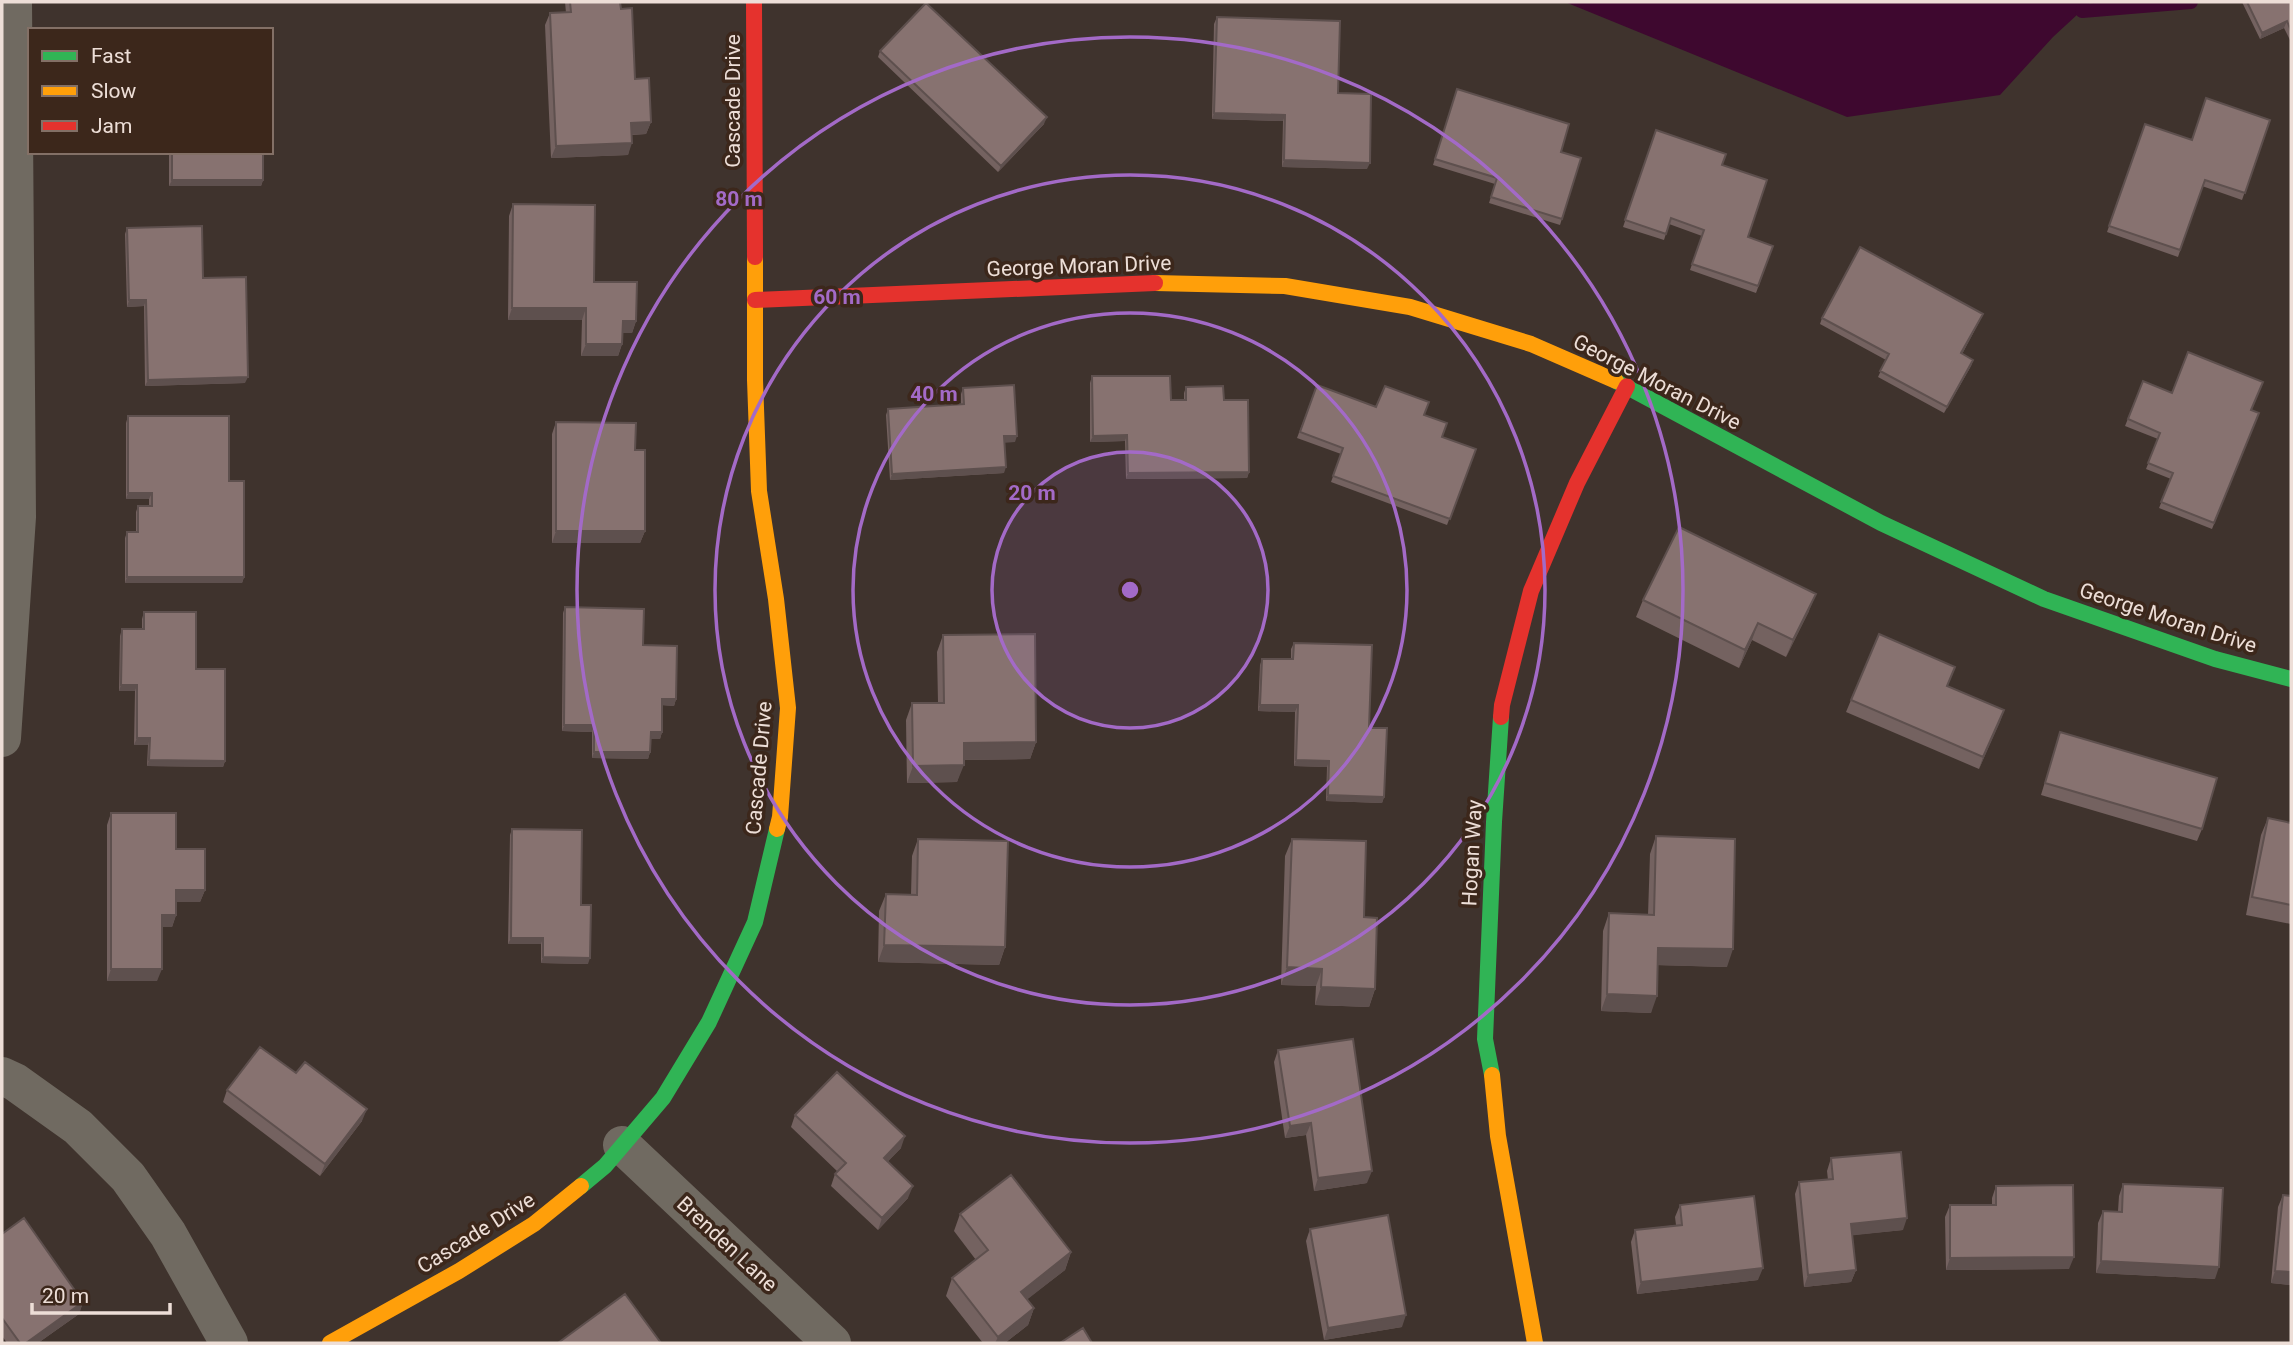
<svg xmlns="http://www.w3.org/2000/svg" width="2293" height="1345" font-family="Roboto,sans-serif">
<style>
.water{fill:#3e082f}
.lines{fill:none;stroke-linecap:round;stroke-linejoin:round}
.stream{stroke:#3e082f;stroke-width:14}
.street{stroke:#706a61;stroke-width:38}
.fast{stroke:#30b455;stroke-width:16}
.slow{stroke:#ff9f0a;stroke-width:16}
.jam{stroke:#e5322d;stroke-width:16}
.wall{fill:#746260}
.shaded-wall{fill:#5e504e}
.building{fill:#877270;stroke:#5e504e;stroke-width:2}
.ring{fill:none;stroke:#a36ac7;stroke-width:3.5}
.labels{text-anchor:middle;stroke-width:7;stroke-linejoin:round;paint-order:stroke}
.street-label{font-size:21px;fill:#edded7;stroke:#3c271b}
.centre{fill:#a36ac7;stroke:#3c271b;stroke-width:3.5}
.ring-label{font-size:21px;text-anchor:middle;font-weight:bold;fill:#a36ac7;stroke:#3c271b;stroke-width:7;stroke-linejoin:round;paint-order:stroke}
</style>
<rect width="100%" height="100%" fill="#3f332d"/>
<path class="water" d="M 1565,2 L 2091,2 L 2053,37 L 2000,95 L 1847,117 Z"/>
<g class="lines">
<path class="stream" d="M 2082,11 L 2191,2"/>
<path class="street" d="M 2,738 L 17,517 L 13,2
M 2,1076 L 15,1082 L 78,1127 L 128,1177 L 168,1234 L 229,1343
M 622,1145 L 832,1343"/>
<path class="fast" d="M 1616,381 L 1881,523 L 2044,599 L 2215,659 L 2291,679
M 1492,1075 L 1485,1039 L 1494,822 L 1501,717
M 581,1186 L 605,1166 L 663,1098 L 709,1022 L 755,922 L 777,829"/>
<path class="slow" d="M 755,257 L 755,380 L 759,491 L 776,599 L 788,708 L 780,817 L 777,829
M 1155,283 L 1285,286 L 1410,307 L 1531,344 L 1616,381
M 1492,1075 L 1498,1136 L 1535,1343
M 330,1343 L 459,1271 L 534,1224 L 581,1186"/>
<path class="jam" d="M 754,2 L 755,257
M 755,300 L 1155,283
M 1501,717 L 1502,705 L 1531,591 L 1577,483 L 1627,386"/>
</g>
<path class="wall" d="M 565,2 L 620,2 L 621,9 L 635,79 L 651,122 L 646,134 L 632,135 L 628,155 L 551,158 L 545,25 L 550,13 L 566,13 Z
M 2242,2 L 2291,2 L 2291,39 L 2290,40 L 2284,28 L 2260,39 Z
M 1217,17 L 1338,93 L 1367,169 L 1282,167 L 1283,121 L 1212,119 L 1214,24 Z
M 880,51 L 1044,124 L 998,172 L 878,57 Z
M 1457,89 L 1561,152 L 1581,158 L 1560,225 L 1489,203 L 1495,184 L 1433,165 Z
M 2270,120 L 2242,200 L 2202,186 L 2178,257 L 2107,232 L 2145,124 L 2191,140 Z
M 1656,130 L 1722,165 L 1748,237 L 1773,246 L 1756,293 L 1690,270 L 1702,236 L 1669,224 L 1664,240 L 1623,227 Z
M 169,152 L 263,152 L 263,180 L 261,186 L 169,186 Z
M 513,204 L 636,321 L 632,333 L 622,333 L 622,344 L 618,356 L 581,356 L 582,320 L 508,320 L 509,216 Z
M 127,228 L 203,278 L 245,383 L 145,386 L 144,306 L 127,307 L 125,234 Z
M 1822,318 L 1980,320 L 1962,354 L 1973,360 L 1971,366 L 1944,413 L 1878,377 L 1886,360 L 1820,324 Z
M 1092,376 L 1171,400 L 1184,400 L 1184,393 L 1186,387 L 1224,400 L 1249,472 L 1247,478 L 1126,479 L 1125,441 L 1090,442 L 1090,383 Z
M 2143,381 L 2172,393 L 2251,410 L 2259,413 L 2212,529 L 2159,508 L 2171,479 L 2146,469 L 2158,439 L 2125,426 Z
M 1317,385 L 1376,407 L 1424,415 L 1442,437 L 1476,449 L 1447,525 L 1331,482 L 1341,454 L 1297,438 Z
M 963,388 L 1015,442 L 1005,442 L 1004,473 L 890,480 L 886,415 L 888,409 L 961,404 L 961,394 Z
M 128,416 L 229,481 L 244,577 L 242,583 L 125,583 L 125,538 L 127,532 L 136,532 L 136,512 L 138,506 L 149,506 L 149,499 L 126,499 L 126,423 Z
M 556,422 L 635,450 L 645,531 L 640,543 L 552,543 L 552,434 Z
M 1643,600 L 1809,611 L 1786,657 L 1752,640 L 1739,668 L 1636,617 Z
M 565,607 L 643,645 L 676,699 L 674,706 L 662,705 L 662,732 L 660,739 L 651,739 L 650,752 L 648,759 L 592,758 L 592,732 L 562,731 L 563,613 Z
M 144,612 L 196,669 L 225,761 L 223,767 L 147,766 L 148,745 L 134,745 L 135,691 L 119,691 L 120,636 L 122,629 L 142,629 L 142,619 Z
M 943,635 L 1036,742 L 1030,759 L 964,760 L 957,782 L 907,783 L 906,720 L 912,703 L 938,703 L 937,652 Z
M 1294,643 L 1369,728 L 1384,797 L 1382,803 L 1326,801 L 1327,767 L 1294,766 L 1295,712 L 1258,711 L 1260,665 L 1262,659 L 1291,659 L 1291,649 Z
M 1948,686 L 2004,710 L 1979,769 L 1846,712 L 1851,700 Z
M 2060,732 L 2202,829 L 2197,841 L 2041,795 Z
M 111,813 L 176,849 L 205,890 L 200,902 L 176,902 L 176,915 L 172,927 L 162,927 L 157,981 L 107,981 L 107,825 Z
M 2268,818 L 2291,823 L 2291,924 L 2246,915 L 2261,835 Z
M 512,829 L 581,905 L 588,964 L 541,963 L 541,944 L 508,944 L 510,835 Z
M 1656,836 L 1727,967 L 1658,965 L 1651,1013 L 1601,1011 L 1603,931 L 1609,913 L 1648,915 L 1650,854 Z
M 918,839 L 1005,947 L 999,965 L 878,962 L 879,911 L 886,894 L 911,895 L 912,856 Z
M 1292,839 L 1364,917 L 1375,989 L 1369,1007 L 1315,1005 L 1316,986 L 1281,985 L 1285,856 Z
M 1278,1050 L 1367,1183 L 1314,1191 L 1306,1135 L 1285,1138 L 1274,1062 Z
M 227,1090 L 362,1121 L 320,1176 L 223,1102 Z
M 795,1115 L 901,1148 L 887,1162 L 908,1198 L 878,1230 L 831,1186 L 835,1174 L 838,1172 L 791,1127 Z
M 1831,1158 L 1903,1230 L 1852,1235 L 1856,1270 L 1851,1282 L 1804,1287 L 1795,1194 L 1799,1182 L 1828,1180 L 1827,1171 Z
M 2123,1184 L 2215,1279 L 2096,1273 L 2098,1223 L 2103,1211 L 2118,1211 L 2119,1196 Z
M 1996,1186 L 2069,1269 L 1946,1270 L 1945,1217 L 1950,1205 L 1992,1205 L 1992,1198 Z
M 2283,1195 L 2291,1285 L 2271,1283 L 2278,1207 Z
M 1680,1205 L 1758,1280 L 1637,1294 L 1631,1242 L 1635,1230 L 1676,1225 L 1675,1217 Z
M 960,1214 L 1071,1252 L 1065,1270 L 1027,1299 L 1034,1308 L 1028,1325 L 1005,1343 L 983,1343 L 946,1296 L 952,1278 L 976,1260 L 954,1231 Z
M 1310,1229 L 1402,1327 L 1324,1340 L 1306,1241 Z
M 2,1234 L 83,1302 L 79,1314 L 38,1343 L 7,1343 L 2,1336 Z"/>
<path class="shaded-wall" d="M 2287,21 L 2284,28 L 2260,39 L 2262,33 Z
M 1214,113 L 1285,115 L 1283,121 L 1212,119 Z
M 1047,117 L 1044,124 L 998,172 L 1001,166 Z
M 651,122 L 646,134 L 627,135 L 631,123 Z
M 632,143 L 628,155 L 551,158 L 556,146 Z
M 1284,160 L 1370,163 L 1367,169 L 1282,167 Z
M 172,180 L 263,180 L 261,186 L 169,186 Z
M 129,300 L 146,300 L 144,306 L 127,307 Z
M 512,308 L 586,308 L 582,320 L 508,320 Z
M 1983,314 L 1980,320 L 1959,360 L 1961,353 Z
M 623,321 L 636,321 L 632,333 L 618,333 Z
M 586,344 L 622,344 L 618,356 L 581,356 Z
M 1973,360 L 1971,366 L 1944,413 L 1947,407 Z
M 248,377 L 245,383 L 145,386 L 148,380 Z
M 1127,435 L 1125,441 L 1090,442 L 1093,436 Z
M 1004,436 L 1017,436 L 1015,442 L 1002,443 Z
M 1006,467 L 1004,473 L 890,480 L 892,474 Z
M 1249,472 L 1247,478 L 1126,479 L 1128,473 Z
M 128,493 L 152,493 L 149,499 L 126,499 Z
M 556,531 L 645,531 L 640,543 L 552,543 Z
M 127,577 L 244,577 L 242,583 L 125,583 Z
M 1816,594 L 1809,611 L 1786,657 L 1793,640 Z
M 1758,623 L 1752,640 L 1739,668 L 1745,650 Z
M 121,685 L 137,685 L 135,691 L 119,691 Z
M 662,699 L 676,699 L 674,706 L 660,705 Z
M 1260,705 L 1298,705 L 1295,712 L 1258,711 Z
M 2004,710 L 2000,722 L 1979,769 L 1983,757 Z
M 564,725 L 594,725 L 592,732 L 562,731 Z
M 651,732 L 662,732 L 660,739 L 648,739 Z
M 137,738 L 150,738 L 148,745 L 134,745 Z
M 1036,742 L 1030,759 L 957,760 L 964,743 Z
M 594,752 L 650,752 L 648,759 L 592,758 Z
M 149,760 L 225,761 L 223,767 L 147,766 Z
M 1296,760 L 1329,761 L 1327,767 L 1294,766 Z
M 964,765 L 957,782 L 907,783 L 913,766 Z
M 1328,795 L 1384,797 L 1382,803 L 1326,801 Z
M 176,890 L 205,890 L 200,902 L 172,902 Z
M 162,915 L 176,915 L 172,927 L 157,927 Z
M 511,938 L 543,938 L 541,944 L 508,944 Z
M 884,945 L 1005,947 L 999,965 L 878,962 Z
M 1658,948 L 1733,949 L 1727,967 L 1652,965 Z
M 543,957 L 590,958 L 588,964 L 541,963 Z
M 1287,967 L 1322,969 L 1316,986 L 1281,985 Z
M 111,969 L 162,969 L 157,981 L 107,981 Z
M 1321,987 L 1375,989 L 1369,1007 L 1315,1005 Z
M 1607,994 L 1657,996 L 1651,1013 L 1601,1011 Z
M 367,1109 L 362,1121 L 320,1176 L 325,1164 Z
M 1311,1123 L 1306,1135 L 1285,1138 L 1290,1126 Z
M 905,1136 L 901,1148 L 879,1171 L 884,1158 Z
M 1372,1171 L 1367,1183 L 1314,1191 L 1318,1178 Z
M 913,1186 L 908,1198 L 878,1230 L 882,1218 Z
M 1907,1218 L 1903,1230 L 1847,1236 L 1851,1224 Z
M 1071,1252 L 1065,1270 L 1015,1309 L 1021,1292 Z
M 2074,1257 L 2069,1269 L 1946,1270 L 1950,1258 Z
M 2101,1261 L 2219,1267 L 2215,1279 L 2096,1273 Z
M 1763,1268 L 1758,1280 L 1637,1294 L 1641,1282 Z
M 1856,1270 L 1851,1282 L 1804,1287 L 1808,1275 Z
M 2275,1271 L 2291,1272 L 2291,1285 L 2271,1283 Z
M 83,1302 L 79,1314 L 38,1343 L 26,1343 Z
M 1034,1308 L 1028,1325 L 1005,1343 L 995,1343 L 998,1337 Z
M 1406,1315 L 1402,1327 L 1324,1340 L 1328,1328 Z"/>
<path class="building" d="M 570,2 L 620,2 L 621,9 L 632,8 L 635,79 L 649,78 L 651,122 L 631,123 L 632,143 L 556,146 L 550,13 L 571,12 Z
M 2247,2 L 2291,2 L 2291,31 L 2287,21 L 2262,33 Z
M 926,3 L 1047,117 L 1001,166 L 880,51 Z
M 1217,17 L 1340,21 L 1338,93 L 1371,94 L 1370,163 L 1284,160 L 1285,115 L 1214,113 Z
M 230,29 L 230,30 L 171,30 Z
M 1457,89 L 1569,124 L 1561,152 L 1581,158 L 1562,219 L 1491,197 L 1497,178 L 1435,159 Z
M 2206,98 L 2270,120 L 2245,193 L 2205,180 L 2180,250 L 2109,226 L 2145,124 L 2192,140 Z
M 1656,130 L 1726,154 L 1722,165 L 1767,180 L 1748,237 L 1773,246 L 1758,286 L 1692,264 L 1704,230 L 1671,218 L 1666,234 L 1625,220 Z
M 172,152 L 263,152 L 263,180 L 172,180 Z
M 513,204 L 595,205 L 594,282 L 637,282 L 636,321 L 623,321 L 622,344 L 586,344 L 586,308 L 512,308 Z
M 202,226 L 203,278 L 246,277 L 248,377 L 148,380 L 146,300 L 129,300 L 127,228 Z
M 1860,247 L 1983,314 L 1961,353 L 1973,360 L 1947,407 L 1880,371 L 1889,354 L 1822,318 Z
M 2188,352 L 2263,382 L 2251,410 L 2259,413 L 2214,523 L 2161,502 L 2173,473 L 2148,463 L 2160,433 L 2128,419 L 2143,381 L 2172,393 Z
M 1092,376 L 1170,376 L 1171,400 L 1186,400 L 1186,387 L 1223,386 L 1224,400 L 1248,400 L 1249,472 L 1128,473 L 1127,435 L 1093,436 Z
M 1014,385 L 1017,436 L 1004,436 L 1006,467 L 892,474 L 888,409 L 964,404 L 963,388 Z
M 1317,385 L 1376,407 L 1385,386 L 1429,402 L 1424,415 L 1447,423 L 1442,437 L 1476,449 L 1450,519 L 1333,476 L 1343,448 L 1300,432 Z
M 128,416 L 229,416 L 229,481 L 244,481 L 244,577 L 127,577 L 127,532 L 138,532 L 138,506 L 152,506 L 152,493 L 128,493 Z
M 556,422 L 636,423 L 635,450 L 645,450 L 645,531 L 556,531 Z
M 1679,527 L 1816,594 L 1793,640 L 1758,623 L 1745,650 L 1643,600 Z
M 565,607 L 644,609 L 643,645 L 677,646 L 676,699 L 662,699 L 662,732 L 651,732 L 650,752 L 594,752 L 594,725 L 564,725 Z
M 144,612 L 196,612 L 196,669 L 225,669 L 225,761 L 149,760 L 150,738 L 137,738 L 137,685 L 121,685 L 122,629 L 144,629 Z
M 1035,634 L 1036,742 L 964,743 L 964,765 L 913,766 L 912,703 L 944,703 L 943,635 Z
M 1879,634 L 1955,667 L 1947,686 L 2004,710 L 1983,757 L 1851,700 Z
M 1294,643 L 1372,645 L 1369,728 L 1387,728 L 1384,797 L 1328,795 L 1329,761 L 1296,760 L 1298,705 L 1260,705 L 1262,659 L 1293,659 Z
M 2060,732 L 2217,778 L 2202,829 L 2045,783 Z
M 111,813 L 176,813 L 176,849 L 205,849 L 205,890 L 176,890 L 176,915 L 162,915 L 162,969 L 111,969 Z
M 2268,818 L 2291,823 L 2291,905 L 2252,897 Z
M 512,829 L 582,830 L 581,905 L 591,905 L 590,958 L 543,957 L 543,938 L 511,938 Z
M 1656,836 L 1735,839 L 1733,949 L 1658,948 L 1657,996 L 1607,994 L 1609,913 L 1654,915 Z
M 918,839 L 1008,841 L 1005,947 L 884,945 L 886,894 L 917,895 Z
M 1292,839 L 1366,841 L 1364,917 L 1377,918 L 1375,989 L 1321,987 L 1322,969 L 1287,967 Z
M 1353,1039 L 1372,1171 L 1318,1178 L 1311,1123 L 1290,1126 L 1278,1050 Z
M 260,1047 L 296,1073 L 305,1062 L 367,1109 L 325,1164 L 227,1090 Z
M 837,1072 L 905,1136 L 884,1158 L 913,1186 L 882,1218 L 835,1174 L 846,1163 L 795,1115 Z
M 1901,1152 L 1907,1218 L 1851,1224 L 1856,1270 L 1808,1275 L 1799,1182 L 1833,1179 L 1831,1158 Z
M 1011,1175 L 1071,1252 L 1021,1292 L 1034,1308 L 998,1337 L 952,1278 L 988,1250 L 960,1214 Z
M 2123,1184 L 2223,1188 L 2219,1267 L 2101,1261 L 2103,1211 L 2122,1212 Z
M 2073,1185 L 2074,1257 L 1950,1258 L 1950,1205 L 1996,1205 L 1996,1186 Z
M 2283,1195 L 2291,1196 L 2291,1272 L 2275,1271 Z
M 1754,1196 L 1763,1268 L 1641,1282 L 1635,1230 L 1682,1225 L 1680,1205 Z
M 1388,1215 L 1406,1315 L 1328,1328 L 1310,1229 Z
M 24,1218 L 83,1302 L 26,1343 L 20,1343 L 2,1318 L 2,1234 Z
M 625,1294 L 661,1343 L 558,1343 Z
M 1083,1328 L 1092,1343 L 1060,1343 Z"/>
<circle cx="1130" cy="590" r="138" fill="#a36ac7" fill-opacity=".12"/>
<g class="ring">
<circle cx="1130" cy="590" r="138"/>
<circle cx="1130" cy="590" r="277"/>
<circle cx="1130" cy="590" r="415"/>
<circle cx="1130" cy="590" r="553"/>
</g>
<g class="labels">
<g class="street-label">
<text transform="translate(733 101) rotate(-90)" y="7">Cascade Drive</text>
<text transform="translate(1079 266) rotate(-2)" y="7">George Moran Drive</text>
<text transform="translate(1657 382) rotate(27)" y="7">George Moran Drive</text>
<text transform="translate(2168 618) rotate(18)" y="7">George Moran Drive</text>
<text transform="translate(759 768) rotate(-85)" y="7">Cascade Drive</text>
<text transform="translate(1472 853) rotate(-87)" y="7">Hogan Way</text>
<text transform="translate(476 1233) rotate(-32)" y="7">Cascade Drive</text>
<text transform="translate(727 1244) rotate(43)" y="7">Brenden Lane</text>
</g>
</g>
<circle cx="1130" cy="590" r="10" class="centre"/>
<g class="ring-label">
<text x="739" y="206">80 m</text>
<text x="837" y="304">60 m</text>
<text x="934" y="401">40 m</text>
<text x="1032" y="500">20 m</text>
</g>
<rect width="2293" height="1345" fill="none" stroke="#edded7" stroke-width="7"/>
<rect x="28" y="28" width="245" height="126" fill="#3c271b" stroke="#837066" stroke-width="2"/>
<rect x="42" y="51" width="35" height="10" fill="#30b455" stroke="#837066" stroke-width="2"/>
<text x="91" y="63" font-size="21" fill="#edded7">Fast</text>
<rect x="42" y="86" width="35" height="10" fill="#ff9f0a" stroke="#837066" stroke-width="2"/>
<text x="91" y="98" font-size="21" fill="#edded7">Slow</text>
<rect x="42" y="121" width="35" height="10" fill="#e5322d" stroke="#837066" stroke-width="2"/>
<text x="91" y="133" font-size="21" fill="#edded7">Jam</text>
<path d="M32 1303v10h138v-10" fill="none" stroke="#edded7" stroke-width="3.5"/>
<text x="42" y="1303" font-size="21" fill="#edded7" stroke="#3c271b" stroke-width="5" paint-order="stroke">20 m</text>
</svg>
